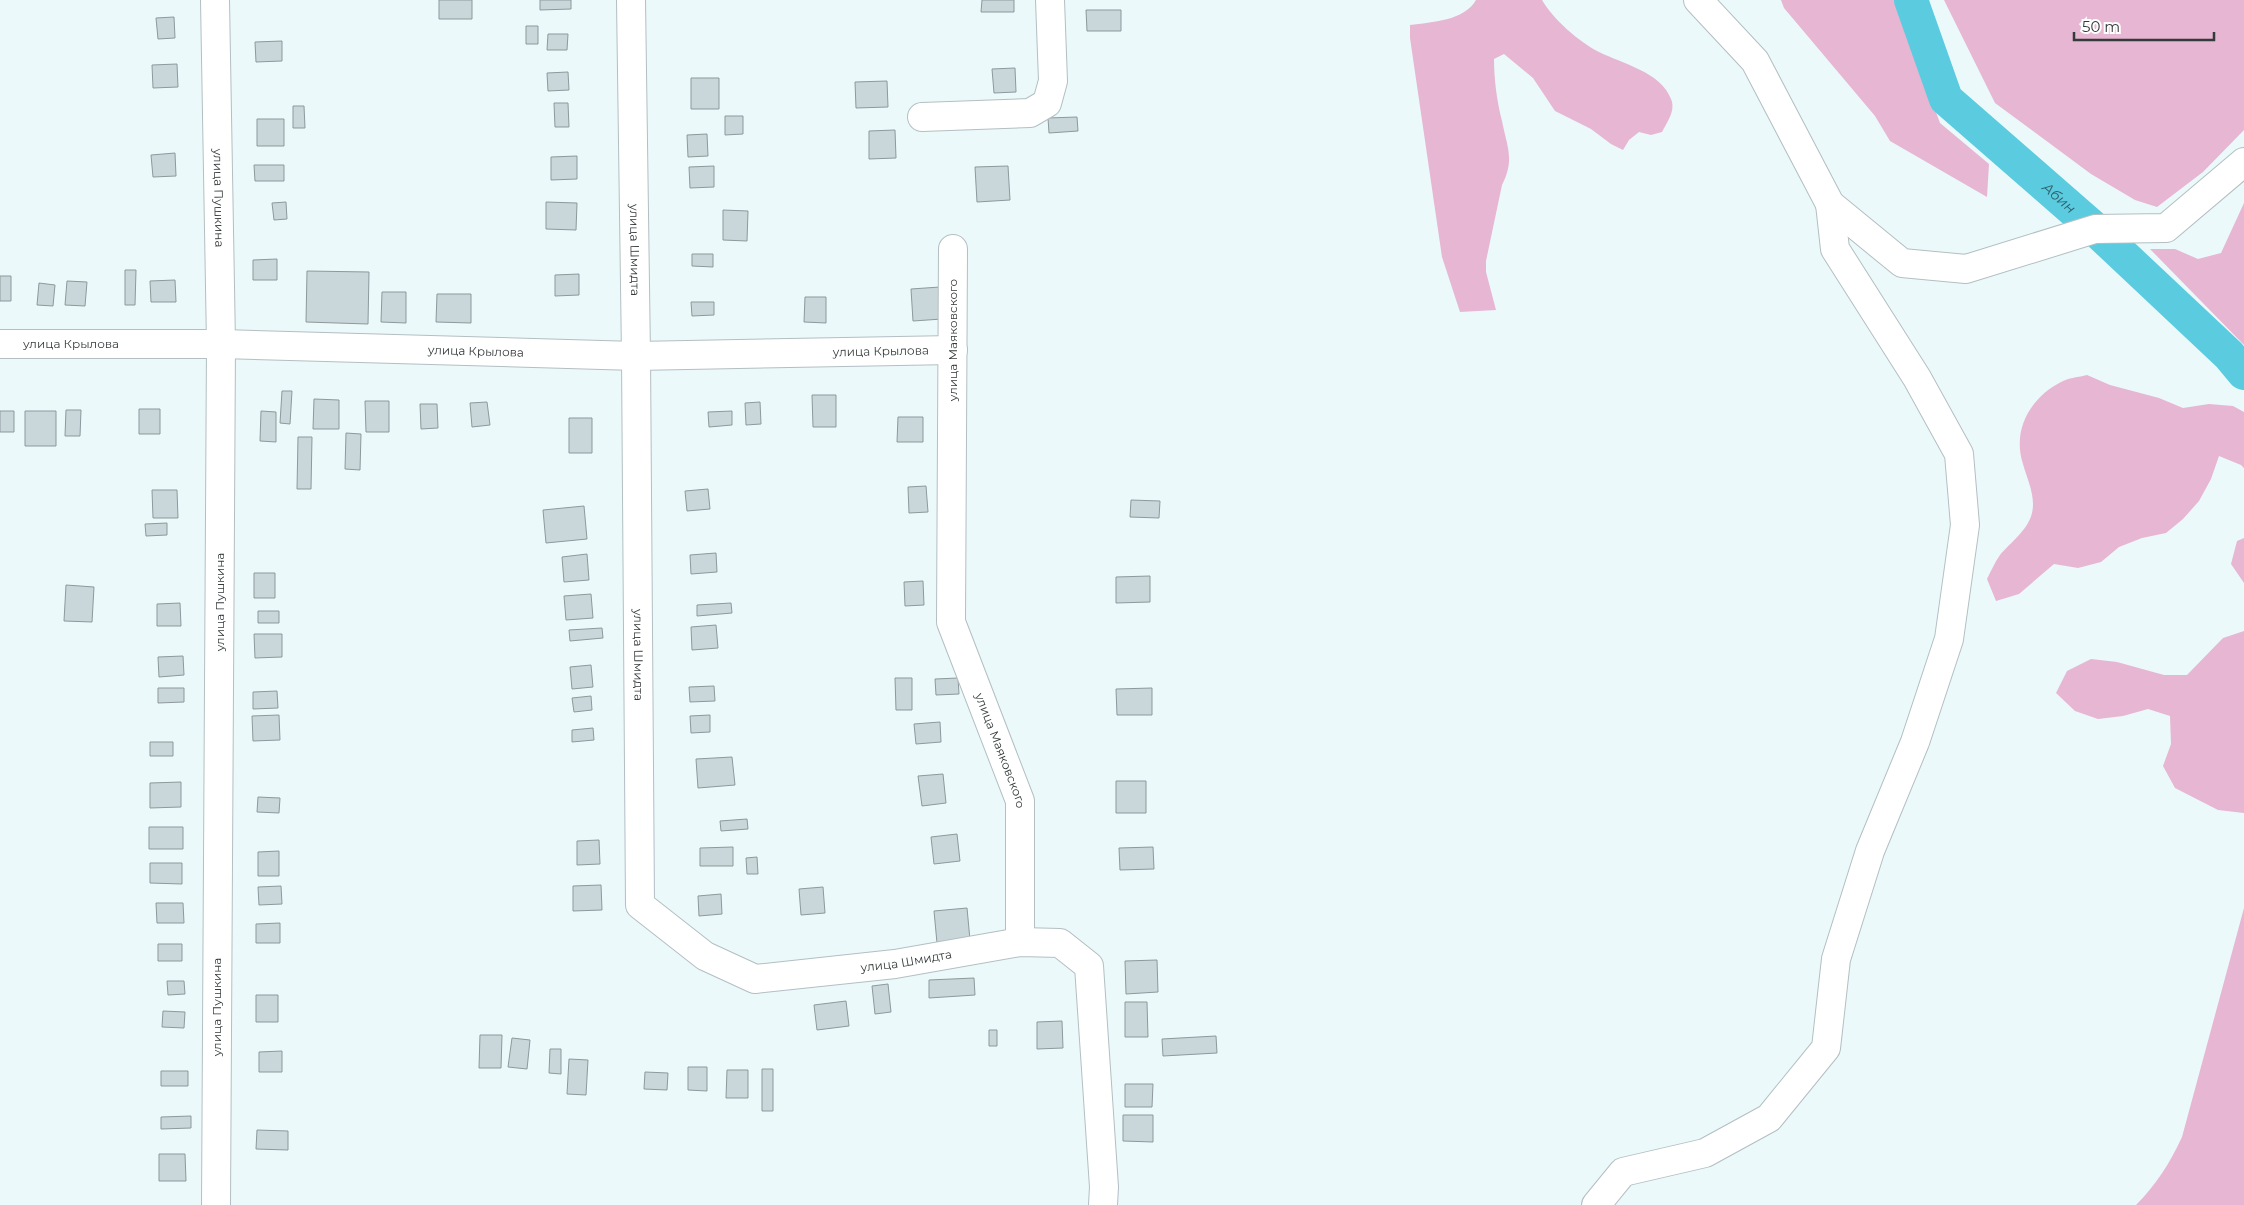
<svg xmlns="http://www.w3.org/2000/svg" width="2244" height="1205" font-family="Montserrat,sans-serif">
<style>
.green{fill:#e6b6d3}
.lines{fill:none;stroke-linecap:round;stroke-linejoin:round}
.river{stroke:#5bcbe0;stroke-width:34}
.building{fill:#cad7da;stroke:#8d999c}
.minor-casing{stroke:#b3bfc2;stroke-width:30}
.minor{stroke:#fff;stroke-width:28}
.labels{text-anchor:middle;stroke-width:4;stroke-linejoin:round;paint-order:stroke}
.street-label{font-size:12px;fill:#353a3b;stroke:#fff}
.water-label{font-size:14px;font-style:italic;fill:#2e5e68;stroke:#fff}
</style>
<rect width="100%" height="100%" fill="#ebf9fb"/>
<path class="green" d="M 1476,0 L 1542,0 C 1553,19 1579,42 1599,52 C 1623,64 1661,72 1671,99 C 1676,111 1667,122 1662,132 L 1651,135 L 1639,132 L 1629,140 L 1623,150 L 1611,144 L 1591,129 L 1555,111 L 1533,78 L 1504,54 L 1494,59 C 1494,79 1497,102 1502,121 C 1507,147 1515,159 1502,185 L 1486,261 L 1486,272 L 1496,310 L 1460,312 L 1442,257 L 1410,38 L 1410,25 C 1432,22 1464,21 1476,0 Z
M 1781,0 L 1895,0 L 1940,123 L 1989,164 L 1987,197 L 1890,141 L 1875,116 L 1784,8 Z
M 1944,0 L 2244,0 L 2244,130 L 2203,172 L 2157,207 L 2135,200 L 2091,174 L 1995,103 Z
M 2244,203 L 2244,345 L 2150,249 L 2175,249 L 2198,259 L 2221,253 Z
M 2087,375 L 2110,385 L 2159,398 L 2183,408 L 2209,404 L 2233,406 L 2244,412 L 2244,468 L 2241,465 L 2219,456 L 2211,479 L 2199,501 L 2183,519 L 2166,533 L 2142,538 L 2119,547 L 2101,562 L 2078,568 L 2054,564 L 2019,594 L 1996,601 L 1987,579 C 1991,571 1995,562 2000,555 C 2011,542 2028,530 2032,513 C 2036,496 2027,479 2023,464 C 2012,430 2030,398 2061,382 C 2068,378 2079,377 2087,375 Z
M 2244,538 L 2244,583 L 2231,564 L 2237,541 Z
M 2244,631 L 2244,813 L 2218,810 L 2175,788 L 2163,766 L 2171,744 L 2170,716 L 2148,709 L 2123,716 L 2098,719 L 2075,711 L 2056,693 L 2067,671 L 2091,659 L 2117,662 L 2164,675 L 2187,675 L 2223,638 Z
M 2244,908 L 2244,1205 L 2136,1205 C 2156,1185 2170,1163 2182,1137 Z"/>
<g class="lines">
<path class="river" id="s1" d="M 1911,0 L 1946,99 L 2095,229 L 2229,355 L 2244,373"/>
</g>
<path class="building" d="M 439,0 L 472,0 L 472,19 L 439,19 Z
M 540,0 L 571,0 L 571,9 L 540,10 Z
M 982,0 L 1014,0 L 1014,12 L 981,12 Z
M 1086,10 L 1121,10 L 1121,31 L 1087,31 Z
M 174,17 L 175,38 L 158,39 L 156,18 Z
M 526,26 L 538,26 L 538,44 L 526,44 Z
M 548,34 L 568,34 L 567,50 L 547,50 Z
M 282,41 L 282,61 L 256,62 L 255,42 Z
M 177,64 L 178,87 L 153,88 L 152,65 Z
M 1015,68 L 1016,92 L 994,93 L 992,69 Z
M 568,72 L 569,90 L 548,91 L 547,73 Z
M 691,78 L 719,78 L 719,109 L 691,109 Z
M 887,81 L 888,107 L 856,108 L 855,82 Z
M 554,103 L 568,103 L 569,127 L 555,127 Z
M 293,106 L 304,106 L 305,128 L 293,128 Z
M 725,116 L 743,116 L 743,134 L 725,135 Z
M 1077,117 L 1078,131 L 1049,133 L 1048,118 Z
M 257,119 L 284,119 L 284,146 L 257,146 Z
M 895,130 L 896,158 L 869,159 L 869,131 Z
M 707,134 L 708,156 L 688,157 L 687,135 Z
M 175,153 L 176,176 L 153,177 L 151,155 Z
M 577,156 L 577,179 L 551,180 L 551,157 Z
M 254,165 L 284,165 L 284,181 L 255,181 Z
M 714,166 L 714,187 L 690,188 L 689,167 Z
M 1008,166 L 1010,200 L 977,202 L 975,167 Z
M 286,202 L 287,219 L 274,220 L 272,203 Z
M 546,202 L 577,203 L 576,230 L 546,229 Z
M 723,210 L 748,211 L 747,241 L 723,240 Z
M 692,254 L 713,254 L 713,267 L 692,266 Z
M 277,259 L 277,280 L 253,280 L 253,260 Z
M 125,270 L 136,270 L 135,305 L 125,305 Z
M 307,271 L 369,272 L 368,324 L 306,322 Z
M 579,274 L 579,295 L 555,296 L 555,275 Z
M 0,276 L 11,276 L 11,301 L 0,301 Z
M 175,280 L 176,302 L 151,302 L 150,281 Z
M 67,281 L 87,282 L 85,306 L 65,305 Z
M 39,283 L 55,285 L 53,306 L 37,305 Z
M 940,287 L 942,319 L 913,321 L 911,289 Z
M 382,292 L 406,292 L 406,323 L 381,322 Z
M 437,294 L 471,294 L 471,323 L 436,322 Z
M 805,297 L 826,297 L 826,323 L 804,322 Z
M 691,302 L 714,302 L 714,315 L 692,316 Z
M 282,391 L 292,391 L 290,424 L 280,423 Z
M 812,395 L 836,395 L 836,427 L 813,427 Z
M 314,399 L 339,400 L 339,429 L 313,429 Z
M 365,401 L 389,401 L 389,432 L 366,432 Z
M 487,402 L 490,425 L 472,427 L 470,403 Z
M 760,402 L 761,424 L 746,425 L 745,403 Z
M 420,404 L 437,404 L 438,428 L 421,429 Z
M 139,409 L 160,409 L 160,434 L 139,434 Z
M 66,410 L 81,410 L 80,436 L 65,436 Z
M 0,411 L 14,411 L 14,432 L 0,432 Z
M 25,411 L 56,411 L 56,446 L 25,446 Z
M 261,411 L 276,412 L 276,442 L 260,441 Z
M 732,411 L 732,425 L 709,427 L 708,412 Z
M 898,417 L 923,417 L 923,442 L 897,442 Z
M 569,418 L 592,418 L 592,453 L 569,453 Z
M 346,433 L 361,434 L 360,470 L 345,469 Z
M 298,437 L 312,437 L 311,489 L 297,489 Z
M 926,486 L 928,512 L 909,513 L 908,487 Z
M 708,489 L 710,509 L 687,511 L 685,491 Z
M 152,490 L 177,490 L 178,518 L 153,518 Z
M 1131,500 L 1160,501 L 1159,518 L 1130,517 Z
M 584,506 L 587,539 L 546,543 L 543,510 Z
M 167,523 L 167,535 L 146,536 L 145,524 Z
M 716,553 L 717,572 L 691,574 L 690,555 Z
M 587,554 L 589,580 L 564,582 L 562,557 Z
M 254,573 L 275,573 L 275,598 L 254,598 Z
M 1150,576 L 1150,602 L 1116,603 L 1116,577 Z
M 923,581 L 924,605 L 905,606 L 904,582 Z
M 66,585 L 94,587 L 92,622 L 64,621 Z
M 591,594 L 593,618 L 566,620 L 564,596 Z
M 180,603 L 181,626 L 157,626 L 157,604 Z
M 731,603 L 732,613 L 697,616 L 697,605 Z
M 258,611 L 279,611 L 279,623 L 258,623 Z
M 716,625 L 718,648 L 692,650 L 691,627 Z
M 602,628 L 603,638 L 570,641 L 569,630 Z
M 254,634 L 282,634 L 282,657 L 255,658 Z
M 183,656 L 184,675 L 159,677 L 158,657 Z
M 591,665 L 593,687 L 572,689 L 570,667 Z
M 895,678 L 912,678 L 912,710 L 896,710 Z
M 958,678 L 959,694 L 936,695 L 935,679 Z
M 714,686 L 715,701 L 690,702 L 689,687 Z
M 158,688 L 184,688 L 184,702 L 158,703 Z
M 1152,688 L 1152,715 L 1117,715 L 1116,689 Z
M 277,691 L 278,708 L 253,709 L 253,692 Z
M 591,696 L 592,710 L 574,712 L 572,698 Z
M 279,715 L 280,740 L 253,741 L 252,716 Z
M 710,715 L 710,732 L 691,733 L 690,716 Z
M 940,722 L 941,742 L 916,744 L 914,724 Z
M 593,728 L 594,740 L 572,742 L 572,730 Z
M 150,742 L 173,742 L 173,756 L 150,756 Z
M 732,757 L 735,785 L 698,788 L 696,759 Z
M 943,774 L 946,803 L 922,806 L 918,776 Z
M 1116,781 L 1146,781 L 1146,813 L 1116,813 Z
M 181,782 L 181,807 L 150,808 L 150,783 Z
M 258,797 L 280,798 L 279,813 L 257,812 Z
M 747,819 L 748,829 L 721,831 L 720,821 Z
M 149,827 L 183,827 L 183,849 L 149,849 Z
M 957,834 L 960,861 L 934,864 L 931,837 Z
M 599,840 L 600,864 L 577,865 L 577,841 Z
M 733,847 L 733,866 L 700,866 L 700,848 Z
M 1153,847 L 1154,869 L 1120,870 L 1119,848 Z
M 279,851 L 279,876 L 258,876 L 258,852 Z
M 757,857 L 758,874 L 747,874 L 746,858 Z
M 150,863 L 182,863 L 182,884 L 150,883 Z
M 601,885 L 602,910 L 573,911 L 573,886 Z
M 281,886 L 282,904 L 259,905 L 258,887 Z
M 823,887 L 825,913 L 801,915 L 799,889 Z
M 721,894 L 722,914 L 699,916 L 698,896 Z
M 156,903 L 183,903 L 184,923 L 157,923 Z
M 967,908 L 970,940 L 937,943 L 934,911 Z
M 280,923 L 280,943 L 256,943 L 256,924 Z
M 158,944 L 182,944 L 182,961 L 158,961 Z
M 1157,960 L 1158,992 L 1126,994 L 1125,961 Z
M 974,978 L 975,995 L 929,998 L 929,980 Z
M 167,981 L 184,981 L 185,994 L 168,995 Z
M 888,984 L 891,1012 L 875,1014 L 872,986 Z
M 256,995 L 278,995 L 278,1022 L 256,1022 Z
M 846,1001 L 849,1026 L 817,1030 L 814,1005 Z
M 1125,1002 L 1147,1002 L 1148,1037 L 1125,1037 Z
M 163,1011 L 185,1012 L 184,1028 L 162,1027 Z
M 1062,1021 L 1063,1048 L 1037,1049 L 1037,1022 Z
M 989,1030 L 997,1030 L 997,1046 L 989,1046 Z
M 480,1035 L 502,1035 L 501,1068 L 479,1068 Z
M 1216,1036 L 1217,1053 L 1163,1056 L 1162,1039 Z
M 512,1038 L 530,1040 L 527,1069 L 508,1067 Z
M 550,1049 L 561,1049 L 561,1074 L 549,1073 Z
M 282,1051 L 282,1072 L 259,1072 L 259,1052 Z
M 569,1059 L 588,1060 L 586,1095 L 567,1094 Z
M 688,1067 L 707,1067 L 707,1091 L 688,1090 Z
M 762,1069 L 773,1069 L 773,1111 L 762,1111 Z
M 727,1070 L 748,1070 L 748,1098 L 726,1098 Z
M 161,1071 L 188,1071 L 188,1086 L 161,1086 Z
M 645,1072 L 668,1073 L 667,1090 L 644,1089 Z
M 1125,1084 L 1153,1084 L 1152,1107 L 1125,1107 Z
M 1123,1115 L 1153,1115 L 1153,1142 L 1123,1141 Z
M 191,1116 L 191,1128 L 161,1129 L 161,1117 Z
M 257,1130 L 288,1131 L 288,1150 L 256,1149 Z
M 159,1154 L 185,1154 L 186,1181 L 159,1181 Z"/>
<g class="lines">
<defs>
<g id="minor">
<path id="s2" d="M 215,0 L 221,344 L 216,1205"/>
<path id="s3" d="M 631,0 L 636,356 L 640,905 L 705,956 L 755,979 L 895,964 L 1020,942 L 1060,943 L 1089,966 L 1104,1187 L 1103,1205"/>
<path d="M 1698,0 L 1755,61 L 1830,204 L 1902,263 L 1966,269 L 2095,229 L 2166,228 L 2244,162"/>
<path d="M 922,117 L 1030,113 L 1047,103 L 1053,81 L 1050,0"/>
<path id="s4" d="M 953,249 L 951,622 L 1020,801 L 1020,942"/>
<path id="s5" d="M 0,344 L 221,344 L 636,356 L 953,350"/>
<path d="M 1596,1205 L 1623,1172 L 1705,1153 L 1769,1118 L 1826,1048 L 1836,959 L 1870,851 L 1915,742 L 1949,639 L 1965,525 L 1959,454 L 1917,378 L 1835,249 L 1830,204"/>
</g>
</defs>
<use href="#minor" class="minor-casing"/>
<use href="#minor" class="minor"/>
</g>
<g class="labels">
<g class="street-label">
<text dy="4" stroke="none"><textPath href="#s2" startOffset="198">улица Пушкина</textPath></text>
<text dy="4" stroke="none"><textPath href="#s3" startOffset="250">улица Шмидта</textPath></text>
<text transform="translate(953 340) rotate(-90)" y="4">улица Маяковского</text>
<text dy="4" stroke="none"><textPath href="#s5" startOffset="71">улица Крылова</textPath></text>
<text dy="4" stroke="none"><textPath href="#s5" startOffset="476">улица Крылова</textPath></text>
<text dy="4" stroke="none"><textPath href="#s5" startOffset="881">улица Крылова</textPath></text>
<text transform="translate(220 602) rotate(-90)" y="4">улица Пушкина</text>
<text dy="4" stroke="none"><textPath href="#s3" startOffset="655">улица Шмидта</textPath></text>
<text dy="4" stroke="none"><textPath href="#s4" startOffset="511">улица Маяковского</textPath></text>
<text dy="4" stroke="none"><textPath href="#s3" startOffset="1195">улица Шмидта</textPath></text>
<text transform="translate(217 1007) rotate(-90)" y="4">улица Пушкина</text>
</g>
<g class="water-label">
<text dy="5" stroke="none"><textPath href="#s1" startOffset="255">Абин</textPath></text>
</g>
</g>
<path d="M2074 32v8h140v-8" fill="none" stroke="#353a3b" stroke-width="2.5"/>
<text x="2082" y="32" font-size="15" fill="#353a3b" stroke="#ffffff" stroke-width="4" paint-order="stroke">50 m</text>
</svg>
